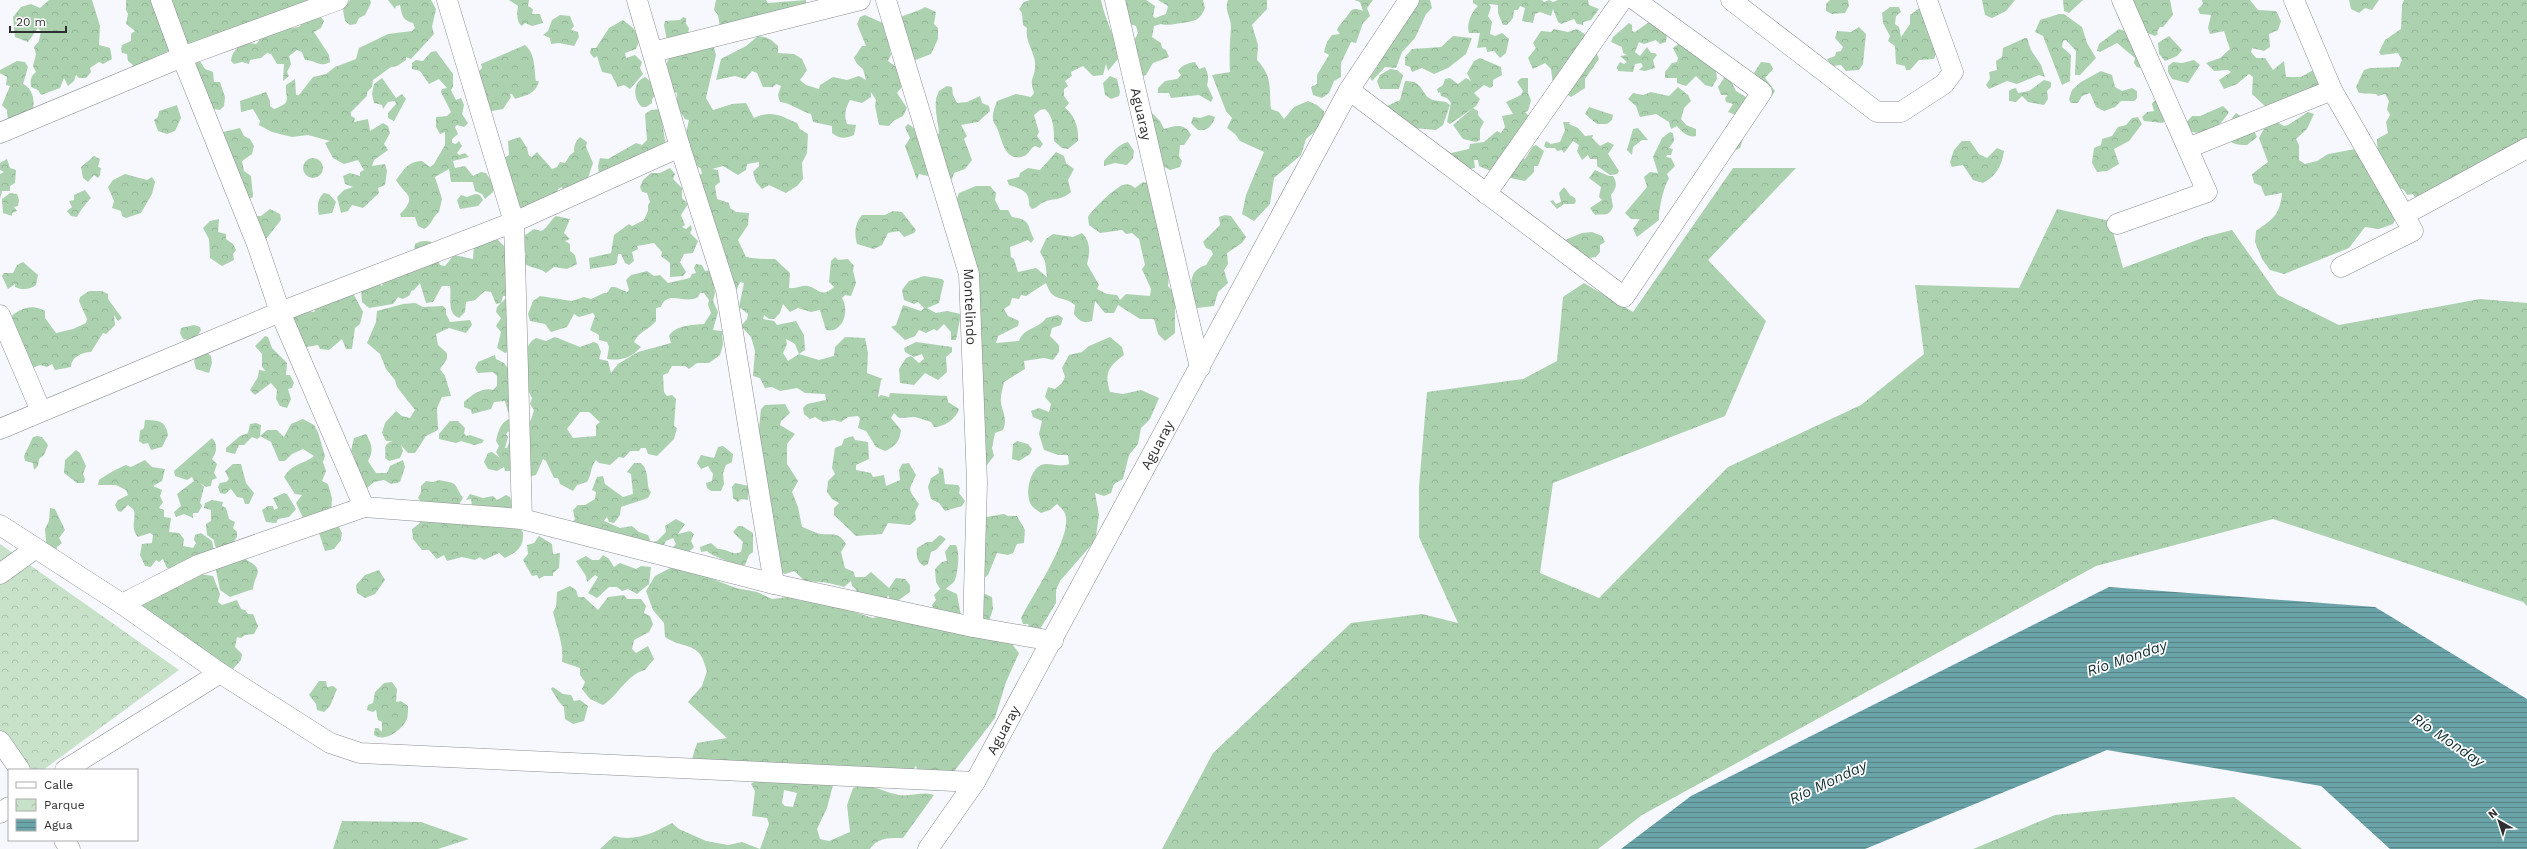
<svg xmlns="http://www.w3.org/2000/svg" width="2527" height="849" font-family="'Work Sans',sans-serif">
<style>
.forest{fill:url(#forest-crowns);fill-rule:evenodd}
.park{fill:url(#park-crowns)}
.water{fill:url(#water-rules)}
.lines{fill:none;stroke-linecap:round;stroke-linejoin:round}
.minor-casing{stroke:#8c8e92;stroke-width:21}
.minor{stroke:#fff;stroke-width:20}
.labels{text-anchor:middle;stroke-width:3.5;stroke-linejoin:round;paint-order:stroke}
.street-label{font-size:14px;fill:#2f2f31;stroke:#fff}
.water-label{font-size:15px;font-style:italic;fill:#102e31;stroke:#fff}
</style>
<defs>
<pattern id="forest-crowns" width="20" height="18" patternUnits="userSpaceOnUse"><rect width="20" height="18" fill="#acd1af"/><path d="M2 6a3 3 0 1 1 6 0M12 15a3 3 0 1 1 6 0" fill="none" stroke="#94b497"/></pattern>
<pattern id="park-crowns" width="20" height="18" patternUnits="userSpaceOnUse"><rect width="20" height="18" fill="#c8e1c9"/><path d="M2 6a3 3 0 1 1 6 0M12 15a3 3 0 1 1 6 0" fill="none" stroke="#acc1ad"/></pattern>
<pattern id="water-rules" width="6" height="5" patternUnits="userSpaceOnUse"><rect width="6" height="5" fill="#6aa3a8"/><path d="M0 2.5h6" fill="none" stroke="#588589"/></pattern>
</defs>
<rect width="100%" height="100%" fill="#f6f8fd"/>
<path class="forest" d="M 49,0 L 92,0 L 100,26 L 99,45 L 110,48 L 112,59 L 103,64 L 99,62 L 90,68 L 91,72 L 86,78 L 79,78 L 76,75 L 74,81 L 68,86 L 64,78 L 60,88 L 41,95 L 38,90 L 31,87 C 30,80 31,76 36,72 L 33,66 L 36,54 L 34,47 L 39,41 L 41,31 L 38,28 L 28,42 L 15,37 L 13,17 L 21,7 L 31,4 L 40,8 Z
M 126,0 L 311,0 L 291,28 L 299,27 L 303,22 L 321,17 L 324,21 L 321,28 L 314,32 L 329,55 L 330,62 C 320,68 315,60 305,60 L 302,52 L 297,50 L 289,56 L 291,64 L 287,72 L 289,76 L 283,81 L 284,64 L 277,64 L 271,54 L 267,53 L 261,58 L 250,60 L 249,64 L 242,62 L 234,64 L 231,61 C 232,48 244,42 256,44 L 263,36 L 197,52 L 187,42 L 130,69 L 133,65 L 128,61 L 127,54 L 122,53 L 121,49 L 122,45 L 131,41 L 131,34 L 135,31 L 126,24 L 128,14 L 126,10 Z
M 350,0 L 370,0 L 371,3 L 365,15 L 359,18 L 356,24 L 350,25 L 345,21 L 343,10 Z
M 388,0 L 431,0 L 436,9 L 432,27 L 434,34 L 411,59 L 406,57 L 406,60 L 397,66 L 391,67 L 373,80 L 372,87 L 367,92 L 367,96 L 351,112 L 351,116 L 355,118 L 354,122 L 368,119 L 370,131 L 383,123 L 388,126 L 390,133 L 384,144 L 388,150 L 374,160 L 372,166 L 385,164 L 387,171 L 385,185 L 378,188 L 379,193 L 363,208 L 352,205 L 348,211 L 341,213 L 337,197 L 344,190 L 353,187 L 345,184 L 343,176 L 350,173 L 360,176 L 360,172 L 364,170 L 358,160 L 344,164 L 333,158 L 325,143 L 330,141 L 308,135 L 292,137 L 272,132 L 259,125 L 260,121 L 253,109 L 241,112 L 240,101 L 266,92 L 270,101 L 270,106 L 274,109 C 293,102 285,100 286,85 L 295,79 L 296,95 L 299,95 L 313,77 L 326,74 L 335,67 L 356,59 L 359,48 L 388,34 L 412,31 L 415,28 L 413,23 C 402,20 402,15 400,5 L 396,6 L 395,9 Z
M 509,0 L 529,0 L 528,6 L 533,9 L 532,14 L 540,14 L 543,23 L 532,26 L 525,23 L 522,26 C 516,22 517,12 518,6 Z
M 716,0 L 766,0 L 768,3 L 806,0 L 806,4 L 771,14 L 762,14 L 757,19 L 720,28 L 718,15 L 714,10 Z
M 1030,0 L 1101,0 C 1105,21 1117,39 1118,59 L 1108,71 L 1106,64 L 1103,75 L 1093,76 L 1083,66 L 1071,72 L 1072,76 L 1065,81 L 1068,86 L 1064,89 L 1064,96 L 1069,103 L 1065,108 C 1075,115 1079,129 1078,141 L 1068,149 L 1062,148 L 1054,141 C 1054,130 1054,117 1045,109 L 1040,110 L 1034,115 L 1039,132 L 1037,136 L 1043,144 L 1040,148 L 1035,146 C 1029,149 1029,156 1021,157 C 1004,160 1002,139 997,128 C 996,125 993,123 993,119 C 992,113 995,107 997,101 L 1016,94 L 1031,97 L 1034,93 C 1029,77 1034,80 1035,68 C 1037,54 1024,42 1027,28 L 1023,25 L 1022,13 L 1019,9 L 1024,2 Z
M 1119,0 L 1146,0 L 1155,6 L 1153,16 L 1155,18 L 1166,14 L 1168,6 L 1158,0 L 1203,0 L 1205,8 C 1200,21 1194,21 1182,23 C 1172,24 1170,26 1161,24 L 1154,26 L 1152,37 L 1161,43 L 1162,48 L 1166,50 L 1169,57 L 1153,63 L 1146,75 L 1139,77 L 1133,43 L 1138,33 L 1136,26 L 1130,24 Z
M 1228,0 L 1267,0 L 1267,9 L 1252,25 L 1258,45 L 1257,60 C 1273,77 1269,88 1271,109 L 1279,112 L 1284,119 L 1294,107 L 1308,101 L 1317,105 L 1324,111 L 1324,124 L 1306,139 L 1301,155 L 1274,178 L 1270,204 L 1254,221 L 1242,214 L 1246,195 L 1264,152 L 1240,141 L 1235,134 L 1227,128 L 1232,118 L 1226,111 L 1212,75 L 1230,72 C 1229,56 1230,42 1231,27 C 1231,17 1224,11 1228,0 Z
M 1354,0 L 1373,0 L 1367,8 L 1370,16 L 1363,23 L 1356,43 L 1351,42 L 1341,63 L 1341,77 L 1334,81 L 1329,93 L 1322,98 L 1313,95 L 1311,87 L 1317,84 L 1317,75 L 1329,55 L 1324,52 L 1327,42 L 1332,35 L 1340,34 L 1337,30 C 1339,25 1341,24 1344,20 C 1352,11 1350,6 1363,11 L 1360,2 Z
M 1404,0 L 1430,0 L 1432,8 L 1426,14 L 1415,38 L 1402,52 L 1396,68 L 1385,67 L 1372,81 L 1370,77 L 1378,66 L 1377,65 Z
M 1473,0 L 1542,0 L 1544,2 L 1549,0 L 1553,2 L 1558,0 L 1588,0 L 1589,5 L 1599,9 L 1591,20 L 1583,22 L 1583,25 L 1577,24 L 1574,19 L 1561,24 L 1558,22 L 1553,9 L 1551,16 L 1540,12 L 1535,14 L 1533,23 L 1522,21 L 1525,8 L 1520,6 L 1518,10 L 1514,10 L 1513,18 L 1507,25 L 1503,25 L 1498,13 L 1498,5 L 1489,4 L 1491,7 L 1488,16 L 1492,22 L 1490,34 L 1495,36 L 1502,33 L 1509,39 L 1506,53 L 1500,58 L 1494,51 L 1487,52 L 1486,47 L 1477,48 L 1480,33 L 1469,33 C 1466,24 1472,11 1478,6 L 1473,3 Z
M 1830,0 L 1848,0 L 1849,6 L 1845,13 L 1832,14 L 1826,11 L 1826,4 Z
M 1982,0 L 2015,0 L 2006,11 L 1992,18 L 1985,15 Z
M 2063,0 L 2083,0 L 2069,13 L 2064,11 Z
M 2131,0 L 2170,0 L 2173,15 L 2163,27 L 2160,27 L 2157,32 L 2158,34 L 2155,36 L 2145,32 Z
M 2202,0 L 2250,0 L 2258,10 L 2276,11 L 2281,21 L 2278,30 L 2269,34 L 2270,47 L 2264,51 L 2252,48 L 2251,52 L 2256,58 L 2265,58 L 2273,70 L 2284,61 L 2286,77 L 2301,77 L 2313,70 L 2322,79 L 2316,90 L 2266,107 L 2252,94 L 2253,77 L 2249,74 L 2237,84 L 2224,89 L 2219,80 L 2231,72 L 2228,70 L 2214,71 L 2206,63 L 2220,58 L 2230,49 L 2224,31 L 2210,34 L 2208,28 L 2211,15 L 2200,14 L 2198,9 L 2203,4 Z
M 2349,0 L 2379,0 L 2372,10 L 2365,8 L 2359,13 L 2351,9 Z
M 2404,0 L 2527,0 L 2527,143 L 2416,199 L 2413,194 L 2407,195 L 2404,190 L 2394,185 L 2389,169 C 2379,163 2377,149 2377,139 L 2388,133 L 2386,122 L 2390,115 L 2387,109 L 2389,101 L 2385,94 L 2378,96 L 2376,94 L 2359,93 L 2356,87 L 2364,70 L 2370,68 L 2399,67 L 2402,60 L 2398,53 L 2381,55 L 2379,52 L 2385,40 L 2401,29 L 2402,5 Z
M 925,7 L 936,12 L 934,24 L 938,28 L 938,39 L 931,54 L 913,61 L 897,19 C 907,13 916,13 925,7 Z
M 1890,7 L 1899,7 L 1901,12 L 1896,16 L 1895,24 L 1899,27 L 1901,37 L 1910,24 L 1910,15 L 1921,7 L 1937,51 L 1934,59 L 1919,60 L 1910,70 L 1906,70 L 1905,66 L 1896,64 L 1895,46 L 1888,41 L 1890,36 L 1883,23 L 1882,13 Z
M 2059,14 L 2064,14 L 2082,27 L 2087,43 L 2096,58 L 2080,75 L 2075,75 L 2076,51 L 2066,40 L 2063,41 L 2062,47 L 2071,55 L 2070,81 L 2062,85 L 2043,36 L 2035,32 L 2040,20 Z
M 560,15 L 570,16 L 574,26 L 571,30 L 578,32 L 579,37 L 574,46 L 559,43 L 551,44 L 550,38 L 543,35 L 548,31 L 552,20 Z
M 865,15 L 885,24 L 891,55 L 888,61 L 899,69 L 904,84 L 897,93 L 907,108 L 903,116 L 893,121 L 889,126 L 879,125 L 875,106 L 876,100 L 871,92 L 871,97 L 862,103 L 850,100 C 845,109 844,115 847,124 L 856,125 L 854,135 C 845,139 840,139 832,133 L 832,126 L 813,122 L 811,114 C 802,112 788,102 780,102 L 778,95 L 781,86 L 776,84 L 773,87 L 763,87 L 757,73 L 752,71 L 745,79 L 735,76 L 716,80 L 721,59 L 746,46 L 758,36 C 768,37 771,39 778,46 L 778,53 L 794,54 L 802,59 L 807,70 L 800,80 L 806,85 L 819,89 L 820,85 L 833,77 L 847,80 L 859,76 L 866,80 L 863,69 L 857,64 L 854,58 L 862,46 L 866,46 L 857,24 L 860,17 Z
M 683,17 L 686,18 L 686,24 L 689,28 L 688,34 L 667,41 L 664,25 L 665,21 L 680,20 Z
M 623,20 L 633,28 L 640,39 L 636,49 L 625,53 L 626,58 L 635,55 L 642,62 L 640,68 L 643,74 L 630,89 L 624,85 L 618,87 L 611,74 L 602,72 L 597,56 L 594,58 L 590,53 L 591,48 L 596,48 L 609,28 Z
M 1649,22 L 1667,34 L 1666,42 L 1660,44 L 1656,40 L 1644,44 L 1639,42 L 1635,52 L 1640,56 L 1647,47 L 1651,53 L 1655,53 L 1657,55 L 1653,60 L 1655,68 L 1645,71 L 1639,70 L 1643,66 L 1641,63 L 1635,64 L 1633,72 L 1618,71 L 1617,67 L 1620,62 L 1624,64 L 1627,62 L 1620,56 L 1627,55 L 1623,53 L 1622,47 L 1611,42 L 1613,37 L 1629,23 L 1632,25 L 1632,31 L 1635,32 Z
M 1859,27 L 1866,34 L 1863,64 L 1859,70 L 1846,71 L 1841,65 L 1832,66 L 1827,59 L 1835,56 L 1836,52 L 1841,51 L 1843,47 L 1835,38 L 1837,31 L 1851,32 Z
M 1554,29 L 1568,32 L 1577,29 L 1589,37 L 1599,59 L 1585,79 L 1585,88 L 1571,97 L 1553,85 L 1551,69 L 1545,63 L 1533,69 L 1528,58 L 1536,48 L 1533,43 L 1541,31 L 1551,32 Z
M 2119,29 L 2128,32 L 2145,69 L 2137,67 L 2134,63 L 2135,58 L 2117,43 L 2100,52 L 2097,51 L 2099,44 Z
M 1453,36 L 1472,38 L 1466,54 L 1448,68 L 1434,74 L 1422,68 L 1412,72 L 1410,67 L 1405,65 L 1405,57 L 1412,49 L 1441,47 Z
M 2169,36 L 2182,50 L 2177,56 L 2165,61 L 2159,54 L 2158,43 Z
M 2025,38 L 2027,38 L 2031,50 L 2041,65 L 2045,77 L 2039,75 L 2017,84 L 2007,81 L 1989,89 L 1986,85 L 1990,79 L 1989,72 L 1997,70 L 1996,61 L 2002,57 L 2003,48 Z
M 1681,42 C 1694,51 1702,63 1716,71 L 1717,79 L 1712,87 L 1705,85 L 1696,76 L 1686,86 L 1677,83 L 1677,78 L 1665,78 L 1665,72 L 1672,63 L 1677,62 L 1678,58 L 1673,48 Z
M 525,45 C 536,54 534,70 536,81 L 539,81 C 535,95 526,95 515,99 L 512,94 L 510,94 L 511,97 L 503,109 L 487,112 L 479,74 L 479,71 L 482,68 L 481,64 Z
M 710,46 L 714,48 L 716,55 L 706,98 L 713,110 L 732,104 L 746,103 L 754,118 C 772,110 779,115 797,123 L 800,129 L 808,134 L 807,153 L 802,163 L 803,179 L 797,186 L 786,193 L 769,185 L 762,189 L 756,182 L 753,172 L 759,166 L 759,162 L 747,164 L 746,170 L 738,175 L 723,166 L 712,169 L 718,170 L 720,182 L 715,186 L 717,199 L 729,203 L 730,208 L 736,212 L 749,213 L 748,225 L 738,240 L 746,257 C 756,259 765,259 775,259 L 790,273 L 789,288 C 796,289 802,285 808,286 C 818,288 821,299 834,287 L 829,282 L 831,261 L 835,257 L 838,260 L 848,259 L 854,266 L 853,270 L 856,283 L 851,296 L 845,295 L 842,298 C 850,310 843,334 826,330 L 820,310 L 811,312 L 798,308 L 790,312 L 783,304 L 780,313 L 774,319 L 769,319 L 764,315 L 763,319 L 774,321 L 777,325 L 796,321 L 804,335 L 805,350 L 799,354 L 819,360 L 834,356 L 835,347 L 845,337 L 865,338 L 868,353 L 867,373 L 883,379 L 881,380 L 878,397 L 881,395 L 889,397 L 890,393 C 908,394 928,395 947,396 L 948,402 L 959,409 C 956,419 944,427 934,427 L 931,422 L 915,417 L 899,418 L 894,413 L 891,418 L 901,430 C 900,442 894,447 885,451 L 876,447 L 866,431 L 858,428 L 860,419 L 858,416 L 848,417 L 841,422 L 834,420 L 823,422 L 815,417 L 810,419 L 804,414 L 803,408 L 807,404 L 826,400 L 825,394 L 805,393 L 797,388 L 780,391 L 772,387 L 765,388 L 760,378 L 753,376 L 755,351 L 751,337 L 741,326 L 747,319 L 748,314 L 739,307 L 744,283 L 740,282 L 737,289 L 733,292 L 698,175 L 702,174 L 701,169 L 696,165 L 686,133 L 689,120 L 685,119 L 677,107 L 677,93 L 672,91 L 665,67 L 670,56 ZM 786,339 L 795,344 L 799,354 L 788,361 L 783,353 L 787,344 Z
M 436,51 L 453,74 L 453,87 L 451,90 L 456,100 L 461,98 L 464,105 L 462,114 L 468,123 L 464,127 L 457,125 L 455,127 L 458,134 L 452,139 L 452,143 L 456,144 L 459,141 L 462,146 L 457,153 L 459,155 L 465,153 L 469,157 L 453,161 L 455,168 L 465,166 L 473,176 L 481,172 L 486,173 L 494,185 L 493,192 L 485,199 L 482,194 L 475,191 L 473,182 L 451,182 L 449,169 L 435,177 L 442,199 L 439,212 C 432,217 432,225 424,229 L 418,226 L 415,217 L 401,217 L 400,214 C 419,195 404,195 396,180 C 404,170 408,161 422,161 L 430,167 L 434,164 L 445,145 L 445,132 L 440,134 L 436,127 L 436,117 L 447,116 L 451,112 L 441,92 L 442,89 L 447,88 L 439,79 L 429,84 L 420,71 L 412,69 L 412,63 L 416,60 L 423,61 L 431,52 Z
M 198,58 L 205,69 L 213,72 L 214,82 L 220,82 L 225,97 L 224,106 L 220,110 L 207,108 L 190,69 Z
M 1480,58 L 1501,67 L 1502,75 L 1493,80 L 1493,86 L 1490,88 L 1484,85 L 1474,93 L 1480,99 L 1476,106 L 1450,124 L 1447,122 L 1451,103 L 1447,98 L 1441,96 L 1440,92 L 1438,93 L 1437,89 L 1443,85 L 1445,79 L 1450,78 L 1458,84 L 1466,78 L 1471,81 L 1467,73 L 1474,61 Z
M 2194,60 L 2200,65 L 2188,83 L 2172,79 L 2168,72 L 2168,66 L 2173,62 L 2182,63 Z
M 17,61 L 25,62 L 28,67 L 23,84 C 32,88 35,99 33,109 L 8,120 L 7,110 L 2,105 L 10,86 L 6,85 L 7,77 L 0,73 L 0,70 Z
M 1195,62 L 1199,69 L 1205,67 C 1208,73 1209,79 1207,85 L 1213,98 L 1211,102 L 1199,95 L 1171,98 L 1169,93 L 1158,93 L 1158,88 L 1165,81 L 1177,79 L 1181,75 L 1178,71 C 1182,65 1188,63 1195,62 Z
M 1761,62 L 1770,63 L 1773,69 L 1765,78 L 1775,91 L 1772,96 L 1768,96 L 1754,73 Z
M 1390,69 L 1397,70 L 1403,75 L 1399,89 L 1380,89 L 1377,81 L 1380,75 Z
M 2101,71 L 2112,75 L 2115,87 L 2122,91 L 2132,88 L 2137,91 L 2137,98 L 2134,101 L 2121,101 L 2115,107 L 2104,111 L 2096,107 L 2090,93 L 2082,96 L 2078,103 L 2071,103 L 2069,99 L 2072,90 L 2081,82 Z
M 1110,76 L 1117,79 L 1120,92 L 1119,96 L 1111,99 L 1105,95 L 1103,83 Z
M 645,77 L 651,82 L 656,94 L 652,99 L 652,103 L 646,107 L 642,107 C 633,99 632,82 645,77 Z
M 1729,77 L 1736,91 L 1749,99 L 1745,133 L 1740,148 L 1734,151 L 1738,116 L 1728,112 L 1733,104 L 1726,102 L 1725,98 L 1728,95 L 1721,95 L 1718,87 L 1724,78 Z
M 382,78 L 396,98 L 402,94 L 406,99 L 394,121 L 388,118 L 388,113 L 396,104 L 395,101 L 388,102 L 383,109 L 382,105 L 374,103 L 372,94 L 374,84 Z
M 1521,78 L 1528,78 L 1528,93 L 1531,100 L 1528,111 L 1525,112 L 1529,116 L 1493,172 L 1479,166 L 1478,160 L 1474,160 L 1475,168 L 1470,169 L 1468,166 L 1463,168 L 1431,140 L 1451,153 L 1469,149 L 1470,144 L 1484,142 L 1497,131 L 1501,133 L 1505,127 L 1502,116 L 1513,114 L 1506,102 L 1521,95 L 1523,91 L 1517,82 Z
M 2044,80 L 2051,82 L 2051,87 L 2047,91 L 2048,99 L 2044,105 L 2028,102 L 2022,96 L 2016,102 L 2009,101 L 2009,91 L 2012,89 L 2016,88 L 2018,93 L 2029,91 Z
M 1405,81 C 1422,80 1421,92 1429,98 C 1436,103 1445,99 1450,105 L 1443,125 L 1436,130 L 1413,128 L 1387,106 L 1400,100 Z
M 947,86 L 952,87 L 953,95 L 957,103 L 967,102 L 980,96 L 982,103 L 989,106 L 990,111 L 978,122 L 961,125 L 967,136 L 964,139 L 972,160 L 965,169 L 954,173 L 952,179 L 946,179 L 935,138 L 939,133 C 938,119 932,104 939,91 Z
M 1678,87 L 1688,95 L 1691,101 L 1684,108 L 1681,119 L 1686,125 L 1696,129 L 1696,136 C 1688,138 1682,132 1677,126 L 1671,129 L 1669,122 L 1656,114 L 1640,117 L 1636,106 L 1628,99 L 1633,93 L 1643,95 L 1651,92 L 1669,96 Z
M 2156,99 L 2166,118 L 2163,123 L 2144,121 L 2142,117 L 2147,112 L 2154,111 L 2152,104 Z
M 177,105 L 181,118 L 175,131 L 167,134 L 158,131 L 154,120 L 158,117 L 159,111 Z
M 2223,106 L 2229,112 C 2219,128 2206,138 2187,130 L 2184,125 L 2192,116 L 2200,116 Z
M 1589,107 L 1613,115 L 1612,120 L 1607,124 L 1597,124 L 1585,114 Z
M 1473,108 L 1478,111 L 1478,115 L 1484,122 L 1480,129 L 1480,140 L 1476,142 L 1463,139 L 1453,125 Z
M 660,109 L 666,146 L 599,175 L 598,166 L 600,158 L 608,159 L 636,143 L 642,145 L 647,140 L 645,114 L 651,110 Z
M 2308,112 L 2314,114 L 2307,129 L 2296,139 L 2299,145 L 2299,160 L 2305,164 L 2317,161 L 2328,154 L 2361,148 L 2398,214 L 2393,224 L 2379,229 L 2365,227 L 2349,248 L 2284,274 L 2270,270 L 2262,259 L 2255,242 L 2256,231 C 2273,219 2280,215 2282,193 L 2265,196 L 2261,186 L 2254,183 L 2252,174 L 2268,162 L 2259,138 L 2264,129 L 2275,121 L 2284,126 L 2288,125 Z
M 1152,113 L 1160,121 L 1164,129 C 1175,125 1185,123 1191,135 L 1184,145 L 1180,145 L 1179,156 L 1182,161 L 1180,167 L 1170,170 L 1159,164 L 1148,115 Z
M 2236,113 L 2250,122 L 2257,137 L 2247,145 C 2243,145 2237,145 2233,143 C 2222,137 2230,119 2236,113 Z
M 1209,115 L 1215,117 C 1213,125 1207,132 1198,130 L 1191,123 L 1193,117 L 1200,118 Z
M 2138,117 L 2142,124 L 2129,141 L 2114,149 L 2119,164 L 2107,171 L 2097,172 L 2092,163 L 2094,148 L 2101,145 L 2102,139 L 2112,136 L 2118,127 L 2126,125 L 2132,118 Z
M 1563,122 L 1570,122 L 1569,124 L 1578,128 L 1585,136 L 1593,135 L 1592,138 L 1600,146 L 1608,142 L 1614,145 L 1608,154 L 1619,171 L 1617,174 L 1610,175 L 1597,166 L 1597,159 L 1590,159 L 1588,155 L 1582,160 L 1577,151 L 1579,145 L 1573,141 L 1564,153 L 1562,150 L 1557,151 L 1555,148 L 1547,148 L 1544,146 L 1546,141 L 1551,144 L 1560,142 L 1565,130 Z
M 908,124 L 915,129 L 927,164 L 926,169 L 929,170 L 928,176 L 919,174 L 917,180 L 905,146 L 910,138 L 905,127 Z
M 240,128 L 244,136 L 250,139 L 254,146 L 252,154 L 242,161 L 244,171 L 251,176 L 253,197 L 244,202 L 215,140 L 223,132 Z
M 1638,128 L 1648,140 L 1642,140 L 1633,147 L 1632,155 L 1627,150 L 1633,129 Z
M 1670,132 L 1673,133 L 1674,141 L 1669,148 L 1673,149 L 1671,155 L 1667,155 L 1666,157 L 1671,158 L 1675,166 L 1667,174 L 1669,179 C 1664,184 1658,213 1659,220 L 1637,237 L 1633,229 L 1640,219 L 1631,219 L 1625,213 L 1647,187 L 1644,177 L 1650,172 L 1658,173 L 1653,157 L 1662,138 Z
M 520,137 L 527,148 L 529,156 L 532,157 L 537,152 L 552,169 L 557,167 L 560,162 L 565,163 L 570,155 L 574,152 C 574,146 575,142 580,137 L 587,142 L 586,147 L 593,163 L 587,181 L 563,190 L 562,187 L 558,189 L 557,195 L 523,212 L 521,207 L 516,205 L 504,158 L 509,155 L 508,141 Z
M 1962,141 L 1970,141 L 1979,154 L 1987,158 L 1997,148 L 2004,151 C 2002,166 1996,176 1983,183 L 1973,180 L 1963,165 L 1952,167 L 1950,162 L 1954,150 Z
M 1128,142 L 1134,151 L 1133,158 L 1127,165 L 1115,163 L 1104,166 L 1104,161 C 1110,154 1119,144 1128,142 Z
M 1536,145 L 1544,151 L 1538,166 L 1534,166 L 1534,172 L 1525,181 L 1510,178 L 1508,172 L 1519,158 L 1525,159 L 1533,146 Z
M 1056,152 L 1064,156 L 1066,163 L 1074,169 L 1068,180 L 1071,192 C 1059,202 1054,197 1042,203 C 1038,205 1037,208 1032,209 L 1029,205 C 1030,190 1020,189 1009,185 L 1007,180 L 1019,177 L 1020,173 L 1028,168 L 1040,170 Z
M 94,156 L 100,159 L 98,167 L 101,168 L 100,175 L 98,178 L 94,175 L 88,182 L 83,178 L 81,167 Z
M303 168a10 10 0 1 1 20 0a10 10 0 1 1-20 0Z
M 7,159 L 10,168 L 16,170 L 15,183 L 10,186 L 10,191 L 2,191 L 0,199 L 0,174 L 4,172 L 0,170 L 0,163 Z
M 670,168 L 675,174 L 673,179 L 682,188 L 682,198 L 688,204 L 681,215 L 685,225 L 682,227 L 686,229 L 691,225 L 692,229 L 690,233 L 698,241 L 693,253 L 684,254 L 680,262 L 686,272 L 683,276 L 670,277 L 670,263 L 661,256 L 662,252 L 654,243 L 637,246 L 638,249 L 632,252 L 634,261 L 629,265 L 625,263 L 621,254 L 618,254 L 617,263 L 614,265 L 590,269 L 589,258 L 611,253 L 614,235 L 629,224 L 632,226 L 644,220 L 648,211 L 648,205 L 650,202 L 647,193 L 642,192 L 640,187 L 643,180 L 651,173 L 660,173 Z
M 1733,168 L 1796,168 L 1708,260 L 1766,321 L 1725,416 L 1553,483 L 1540,573 L 1599,598 L 1728,467 L 1861,405 L 1924,354 L 1915,285 L 2019,288 L 2057,209 L 2110,221 L 2123,268 L 2205,237 L 2232,230 L 2278,295 L 2339,325 L 2480,299 L 2527,303 L 2527,606 L 2523,602 L 2273,519 L 2096,566 L 1642,815 L 1598,849 L 1162,849 L 1213,753 L 1351,623 L 1422,614 L 1458,623 L 1419,537 L 1419,487 L 1427,392 L 1523,379 L 1557,361 L 1563,297 L 1584,283 L 1633,312 Z
M 1595,170 L 1609,176 L 1613,176 C 1618,184 1616,188 1611,195 L 1613,207 C 1608,218 1603,213 1595,215 L 1590,208 L 1602,200 L 1599,197 L 1601,187 L 1589,178 Z
M 125,174 L 147,180 L 152,177 L 155,182 L 152,194 L 141,213 L 126,218 L 122,216 L 121,211 L 112,208 L 114,201 L 108,187 L 113,180 Z
M 1143,182 L 1150,184 L 1152,206 L 1158,221 L 1159,238 L 1168,255 C 1165,266 1170,274 1168,286 L 1175,294 L 1175,333 L 1165,341 L 1158,334 L 1154,319 L 1140,319 L 1118,305 L 1114,313 L 1105,313 L 1095,301 L 1092,321 C 1084,324 1079,321 1074,314 L 1075,305 C 1062,294 1053,304 1046,283 L 1026,296 L 1021,295 L 1019,299 L 1012,298 L 1010,305 L 1004,309 L 1008,316 L 1019,321 L 1018,326 L 998,336 L 996,343 L 1019,341 C 1024,327 1039,329 1046,318 L 1058,315 L 1063,318 L 1061,325 L 1052,328 L 1050,336 L 1059,345 L 1059,352 L 1053,360 L 1044,358 L 1024,361 L 1025,369 L 1004,382 C 1003,388 1000,396 1001,402 C 1002,412 1008,418 1003,430 L 995,433 L 992,448 L 994,456 L 987,465 L 984,465 L 978,370 L 983,367 L 979,354 L 981,324 L 979,320 L 980,290 L 977,288 L 961,211 L 956,201 L 959,193 L 976,186 L 990,186 L 996,193 L 995,200 L 1000,210 L 1008,210 L 1012,217 C 1032,220 1026,224 1034,239 L 1031,243 L 1028,240 L 1010,247 L 1011,257 L 1014,259 L 1018,272 L 1036,268 L 1047,277 L 1045,261 L 1040,252 L 1046,239 L 1053,234 L 1073,237 L 1082,233 C 1091,242 1090,253 1087,264 L 1099,285 L 1097,289 L 1107,294 L 1117,295 L 1120,300 L 1126,294 L 1150,296 L 1151,289 L 1142,269 L 1145,265 L 1139,239 L 1132,233 L 1126,234 L 1122,230 L 1100,233 L 1089,225 L 1088,217 C 1093,209 1114,188 1123,185 C 1128,183 1131,185 1135,188 Z
M 1564,187 L 1570,195 L 1575,198 L 1576,201 L 1574,204 L 1564,204 L 1557,209 L 1550,201 L 1553,200 L 1556,204 L 1561,202 L 1559,193 Z
M 85,190 L 91,198 C 87,202 79,212 77,217 L 71,216 L 67,211 L 72,207 L 69,201 L 74,200 L 74,195 Z
M 10,193 L 17,194 L 19,200 L 18,206 L 14,207 L 17,211 L 12,213 L 12,216 L 3,213 L 2,199 Z
M 324,193 L 329,194 L 336,202 L 332,213 L 319,215 C 317,206 317,199 324,193 Z
M 475,194 L 480,195 L 483,200 L 478,206 L 460,209 L 457,200 L 461,195 L 467,197 Z
M 270,209 L 280,214 L 281,220 L 266,239 L 258,237 L 254,216 L 261,216 Z
M 893,211 L 902,212 L 916,230 L 914,233 L 904,237 L 899,231 L 888,233 L 882,245 L 874,249 L 857,244 C 854,233 855,223 862,215 L 885,215 Z
M 1225,215 L 1231,216 L 1246,237 L 1242,243 L 1227,253 L 1228,264 L 1224,270 L 1228,283 L 1218,292 L 1214,306 L 1197,308 C 1192,291 1184,272 1206,265 L 1213,254 L 1211,250 L 1206,248 L 1203,242 L 1220,225 L 1219,217 Z
M 556,216 L 570,219 L 564,233 L 570,239 L 565,241 L 570,244 L 570,251 L 575,255 L 577,264 L 567,269 L 554,267 L 546,273 C 539,267 531,269 524,263 L 526,254 L 521,238 L 534,229 L 541,231 C 549,227 549,221 556,216 Z
M 219,219 L 218,232 L 226,234 L 226,239 L 233,244 L 236,250 L 233,254 L 234,260 L 222,266 L 210,258 L 209,239 L 203,228 L 210,221 Z
M 1592,232 L 1602,236 L 1605,242 L 1600,245 L 1600,252 L 1596,257 L 1589,258 L 1592,263 L 1565,240 L 1582,233 Z
M 497,239 L 512,254 L 507,296 L 503,296 L 501,303 L 496,304 L 491,292 L 485,291 L 475,300 L 466,302 L 465,312 L 459,318 C 446,313 452,297 450,286 L 442,286 L 433,302 L 426,303 L 420,283 L 414,290 L 411,291 L 410,295 L 403,299 L 398,297 L 393,304 L 369,308 L 362,302 L 361,289 L 379,284 L 382,286 L 385,276 L 413,258 L 415,244 C 419,241 427,240 431,242 L 440,265 L 445,266 L 454,255 L 473,259 L 474,244 Z
M 23,262 L 38,275 L 36,285 C 30,290 21,290 15,287 L 15,284 L 8,289 L 2,276 L 4,273 L 13,273 L 17,265 Z
M 696,264 L 702,265 L 705,271 L 711,270 L 715,293 L 713,301 L 718,312 L 713,330 L 722,331 L 723,344 L 720,355 L 709,363 L 697,363 L 689,369 L 685,366 L 672,366 L 668,373 L 663,375 L 664,392 L 667,396 L 672,395 L 676,399 L 674,426 L 677,428 L 674,439 L 657,456 L 648,454 L 646,448 L 641,448 L 639,451 L 630,451 L 624,458 L 619,457 L 610,465 L 599,463 L 596,460 C 590,467 592,475 587,482 L 577,485 L 573,491 L 560,484 L 558,478 L 554,478 L 546,461 L 543,459 L 536,475 L 525,478 L 522,426 L 531,420 L 534,410 L 530,404 L 532,398 L 529,392 L 526,390 C 526,374 520,346 536,338 L 546,341 L 555,337 L 580,347 L 594,342 L 598,344 L 601,352 L 599,359 L 608,361 L 611,373 L 618,364 L 638,352 L 671,343 L 669,336 C 675,325 693,325 704,324 L 711,313 L 708,305 L 709,300 L 704,293 L 700,293 L 698,297 C 685,305 667,289 661,307 L 656,308 L 656,321 C 649,330 639,331 634,342 L 641,347 C 631,358 621,361 607,359 L 609,347 L 607,342 L 599,340 L 599,335 L 590,330 L 595,316 L 593,313 L 579,317 L 574,314 L 567,327 L 551,332 L 545,324 L 530,321 L 528,314 L 533,301 L 540,296 L 572,301 L 584,297 L 591,299 L 604,293 L 607,293 L 611,287 L 615,287 L 627,292 L 629,290 L 626,280 L 631,275 L 647,271 L 654,276 L 660,275 L 668,283 L 690,278 L 692,274 L 696,273 L 694,268 ZM 580,412 L 589,412 L 600,422 L 596,425 L 596,436 L 573,438 L 567,429 Z
M 924,276 L 942,279 L 944,281 L 939,303 L 927,308 L 936,313 L 947,311 L 961,314 L 956,340 L 951,340 L 951,332 L 944,324 L 937,331 L 934,329 L 926,333 L 919,330 L 915,336 L 905,340 L 891,327 L 896,325 L 903,305 L 921,311 L 924,308 L 918,302 L 914,304 L 904,300 L 902,290 L 909,281 Z
M 89,291 L 102,291 L 108,294 L 108,299 L 122,318 L 118,321 L 114,315 L 115,325 L 106,334 L 103,333 L 91,352 C 83,352 71,357 71,367 L 55,370 L 52,364 L 47,367 L 40,365 L 30,369 L 8,319 C 19,309 31,303 45,311 L 45,318 L 56,333 L 73,329 L 86,323 L 87,319 L 79,301 L 80,297 Z
M 350,294 L 354,295 L 363,312 L 360,324 L 355,328 L 352,349 L 346,349 L 342,339 L 329,350 L 320,349 L 318,345 L 301,348 L 289,319 L 308,311 L 314,312 L 318,305 Z
M 505,299 L 509,301 L 511,351 L 505,353 L 497,348 L 501,332 L 496,326 L 501,318 L 496,312 L 497,307 Z
M 415,303 L 423,307 L 443,306 L 446,309 L 446,314 L 450,322 L 470,320 L 472,325 L 466,333 L 449,328 L 436,334 L 438,345 L 447,353 L 447,359 L 440,369 L 445,376 L 451,396 L 442,397 L 437,408 L 438,430 L 426,436 L 415,453 L 408,453 L 401,445 L 403,451 L 400,458 L 389,461 L 385,458 C 387,449 381,445 393,441 L 386,441 L 382,433 L 385,423 L 396,411 L 402,416 L 410,418 L 415,410 L 397,387 L 395,380 L 386,369 L 380,354 L 367,343 L 376,322 L 377,311 L 403,304 Z
M 194,325 L 200,327 L 201,330 L 194,341 L 183,339 L 180,333 L 181,328 Z
M 265,336 L 268,337 L 272,348 L 287,363 L 286,375 L 290,375 L 294,383 L 292,388 L 288,389 L 291,399 L 287,408 L 280,406 L 276,399 L 277,390 L 271,383 L 255,395 L 250,390 L 258,377 L 259,370 L 266,371 L 262,367 L 262,354 L 255,346 Z
M 1110,337 L 1122,347 L 1124,355 C 1108,367 1104,373 1110,392 L 1123,394 L 1141,390 L 1159,398 L 1150,419 L 1141,428 L 1138,444 L 1129,455 L 1123,479 L 1114,484 L 1111,493 L 1104,496 L 1095,493 L 1099,515 L 1096,536 L 1093,543 L 1060,581 L 1056,590 L 1056,603 L 1040,629 L 1029,628 L 1028,624 L 1023,624 L 1021,618 C 1031,597 1074,535 1065,514 C 1064,510 1060,507 1057,504 L 1050,510 L 1041,513 C 1035,509 1030,506 1029,499 C 1026,489 1031,469 1041,465 C 1050,462 1058,468 1069,464 L 1068,455 L 1058,455 L 1044,450 L 1039,434 L 1042,421 L 1033,417 L 1031,411 L 1039,408 L 1049,412 L 1051,404 L 1045,397 L 1048,387 L 1055,389 L 1062,383 L 1065,377 L 1062,368 L 1069,355 L 1082,352 L 1089,346 Z
M 916,342 L 952,347 L 952,352 L 946,357 L 947,372 L 938,380 L 925,373 L 914,385 L 900,383 L 899,369 L 906,358 L 911,356 L 919,363 L 924,359 L 922,354 L 914,357 L 905,352 L 904,348 Z
M 205,351 L 211,356 L 212,363 L 209,373 L 196,369 L 194,361 L 197,355 Z
M 495,355 L 496,359 L 504,363 L 510,371 L 513,413 L 508,412 L 505,401 L 494,402 L 491,409 L 472,414 L 471,410 L 464,407 L 464,402 C 472,395 482,387 493,390 L 497,386 L 497,376 L 493,372 L 478,373 L 475,368 L 478,362 Z
M 785,404 L 790,413 L 781,421 L 780,425 L 795,434 L 787,444 L 787,464 L 798,481 L 792,492 L 798,507 L 802,527 C 808,529 815,533 821,534 C 833,535 839,532 846,544 L 841,552 L 845,568 L 854,572 L 855,577 L 865,577 L 871,572 L 889,588 L 896,578 L 905,579 L 910,585 L 910,592 L 896,602 L 890,599 L 888,595 L 887,598 L 855,592 L 856,589 L 852,586 L 851,581 L 844,587 C 835,584 816,580 806,582 L 794,571 L 785,574 L 780,572 L 756,431 L 759,428 L 761,409 L 765,405 Z
M 303,419 L 314,425 L 318,432 L 325,456 L 323,462 L 326,471 L 322,481 L 328,484 L 332,498 L 331,514 L 305,522 L 296,503 L 302,495 L 295,494 L 284,477 C 294,462 301,466 314,456 L 303,449 L 292,454 L 285,461 L 279,461 L 271,442 L 260,436 L 267,430 L 277,430 L 284,437 L 291,424 Z
M 509,419 L 515,425 L 506,434 L 508,437 L 505,448 L 507,448 L 510,440 L 512,462 L 510,471 L 505,471 L 504,467 L 497,471 L 488,469 L 484,462 L 488,453 L 492,452 L 500,458 L 496,452 L 499,446 L 496,441 C 498,432 500,423 509,419 Z
M 145,420 C 158,420 166,421 168,435 L 162,447 L 151,450 L 148,443 L 143,444 L 139,441 L 140,431 L 144,428 Z
M 450,421 L 458,421 L 465,428 L 464,433 L 466,436 L 470,435 L 484,440 L 482,443 L 474,445 L 461,441 L 456,443 L 439,439 L 439,434 Z
M 256,423 L 261,425 L 260,437 L 257,439 L 252,437 L 244,445 L 239,445 L 235,454 L 226,452 L 226,448 L 240,436 L 248,433 L 250,424 Z
M 366,434 C 372,445 374,450 368,461 L 376,473 L 387,473 L 390,466 L 403,460 L 405,467 L 400,482 L 391,484 L 384,480 L 374,482 L 365,490 L 353,462 L 354,456 L 351,451 L 354,438 Z
M 37,436 L 42,437 L 48,445 L 44,455 L 39,459 L 38,466 L 34,470 L 33,463 L 25,461 L 24,456 L 33,437 Z
M 853,436 L 855,440 L 868,442 L 869,459 L 856,465 L 856,470 L 871,473 L 873,477 L 884,475 L 886,486 L 900,480 L 899,470 L 902,464 L 909,463 L 916,475 C 908,492 908,488 919,504 L 915,512 L 916,520 L 910,525 L 888,523 L 882,534 L 856,536 L 834,515 L 834,508 L 839,503 L 832,499 L 827,492 L 828,481 L 835,474 L 832,468 L 835,448 L 842,445 L 844,439 Z
M 212,438 C 218,444 217,452 212,459 L 217,464 L 214,473 L 217,478 L 212,480 L 211,486 L 206,487 L 200,483 L 204,487 L 200,503 L 202,506 L 198,513 L 193,513 L 193,518 L 184,514 L 176,517 L 174,512 L 181,506 L 177,494 L 194,481 L 192,477 L 187,480 L 175,476 L 174,471 Z
M 1017,441 L 1028,444 L 1032,449 L 1030,454 L 1019,461 L 1012,459 L 1013,444 Z
M 723,446 L 733,454 L 732,462 L 726,465 L 723,473 L 724,484 L 721,491 L 711,491 L 707,488 L 706,483 L 712,481 L 713,474 L 708,466 L 701,469 L 697,463 L 701,455 L 714,458 L 718,447 Z
M 76,450 L 80,453 L 86,466 L 83,474 L 85,479 L 84,483 L 77,483 L 64,473 L 65,460 Z
M 145,460 L 152,467 L 165,469 L 162,481 L 153,486 L 162,490 L 160,496 L 163,502 L 159,508 L 164,510 L 164,517 L 171,518 L 169,532 L 179,533 L 184,539 L 183,546 L 193,548 L 196,543 L 194,540 L 195,535 L 201,533 L 212,541 L 214,551 L 190,565 L 178,563 L 173,571 L 167,568 L 163,559 L 159,562 L 156,560 L 151,567 L 145,566 L 140,555 L 142,544 L 152,543 L 153,535 L 150,533 L 138,537 C 130,528 136,521 134,510 L 128,505 L 121,512 L 118,511 L 115,505 L 118,500 L 128,495 L 126,490 L 116,485 L 98,485 L 99,480 C 104,476 120,467 126,465 L 131,467 Z
M 634,463 L 641,463 C 651,473 645,486 651,492 L 648,498 L 621,507 L 620,515 L 614,523 L 609,522 L 607,517 L 604,521 L 620,528 L 632,526 L 639,532 L 648,535 L 650,540 L 646,546 L 572,523 L 575,519 L 573,510 L 578,505 L 585,505 L 595,499 L 596,492 L 592,490 L 597,477 L 603,476 L 605,484 L 623,497 L 633,494 L 631,474 L 627,472 Z
M 233,464 L 241,464 L 246,483 L 254,493 L 249,504 L 245,504 L 243,498 L 237,497 L 231,489 L 225,494 L 220,493 L 218,487 L 220,483 L 226,482 L 229,479 L 225,471 Z
M 938,467 L 943,469 L 945,484 L 958,485 L 960,488 L 959,493 L 965,501 L 962,506 L 945,511 L 939,503 L 931,499 L 928,487 L 931,478 L 939,473 Z
M 439,480 C 460,484 452,482 463,498 L 458,506 L 421,502 L 418,498 L 421,492 L 421,486 L 426,481 L 433,482 Z
M 735,483 L 749,486 L 748,500 L 741,499 L 738,502 L 733,498 L 732,487 Z
M 284,493 L 287,494 L 296,509 L 289,517 L 278,519 L 276,523 L 266,522 L 262,510 L 268,506 L 273,506 L 274,510 L 278,508 L 273,498 Z
M 470,494 L 483,498 L 493,496 L 497,500 L 506,495 L 510,497 L 513,506 L 511,513 L 472,507 L 471,499 L 466,500 Z
M 212,500 L 223,502 L 222,506 L 226,508 L 229,519 L 235,522 L 233,528 L 237,532 L 237,537 L 229,548 L 218,548 L 215,546 L 214,540 L 207,535 L 206,524 L 211,521 L 211,510 L 204,508 L 205,503 Z
M 50,508 L 55,509 L 65,530 L 59,538 L 62,543 L 57,547 L 55,555 L 40,549 L 46,541 L 45,529 L 49,521 Z
M 1004,514 L 1008,516 L 1017,516 L 1025,530 L 1024,543 L 1017,544 L 1013,553 L 1008,555 L 997,553 L 988,575 L 984,578 L 986,517 Z
M 420,519 L 516,525 L 523,532 C 524,548 517,551 505,558 L 499,553 L 484,560 L 480,557 L 475,560 L 462,557 L 447,561 L 444,555 L 437,559 L 429,550 L 422,550 L 413,539 L 412,529 L 420,523 Z
M 676,519 L 685,524 L 678,534 L 690,531 L 694,534 L 691,541 L 694,547 L 686,555 L 680,553 L 679,549 L 674,550 L 673,547 L 676,544 L 673,538 L 666,541 L 662,548 L 652,542 L 657,541 L 666,532 L 665,526 Z
M 337,523 L 342,533 L 341,540 L 334,549 L 325,551 L 319,533 L 320,528 Z
M 738,526 L 742,526 L 753,533 L 753,552 L 749,555 L 745,565 C 738,566 711,556 707,551 L 701,552 L 700,547 L 711,543 L 718,549 C 726,548 733,556 741,552 L 743,542 L 733,532 Z
M 940,535 L 946,539 L 936,550 L 931,552 L 928,564 L 924,566 C 917,562 916,556 917,548 L 927,542 L 932,542 Z
M 539,536 L 552,544 L 553,554 L 560,553 L 559,568 L 553,573 L 553,576 L 544,576 L 539,579 L 537,575 L 532,576 L 523,560 L 528,554 L 527,545 L 534,543 Z
M 950,545 L 956,545 C 960,553 958,572 955,580 C 954,583 948,586 946,589 L 957,594 L 961,616 L 935,612 L 932,605 L 936,600 L 934,595 L 940,589 L 936,582 L 935,569 L 942,562 L 947,561 L 945,552 Z
M 603,555 L 609,559 L 614,567 L 620,563 L 636,569 L 641,566 L 651,567 L 649,584 L 637,594 L 628,589 L 622,591 L 617,587 L 609,587 L 597,598 L 588,593 L 598,577 L 595,575 L 587,582 L 586,576 L 576,561 L 586,556 L 592,560 L 599,560 Z
M 243,558 C 267,570 255,572 253,589 L 230,597 L 220,590 L 216,570 L 221,563 Z
M 676,565 L 736,588 L 757,592 L 772,599 L 788,597 L 802,601 L 820,597 L 845,609 L 873,618 L 882,616 L 994,636 L 1012,644 L 1019,653 L 1006,682 L 995,718 L 952,774 L 949,770 L 919,772 L 916,766 L 911,771 L 692,759 L 697,743 L 727,738 L 688,702 L 702,686 L 707,671 C 705,666 703,657 699,653 C 691,644 675,645 665,637 L 664,623 L 653,610 L 646,591 L 655,576 Z
M 379,570 L 385,580 L 375,594 L 365,598 L 357,593 L 356,585 L 365,575 Z
M 200,574 L 213,576 L 220,594 L 218,602 L 222,605 L 237,600 L 241,609 L 245,610 L 248,614 L 253,614 L 258,626 L 254,634 L 245,635 L 241,638 L 237,637 L 235,647 L 242,654 L 241,660 L 232,670 L 133,600 Z
M 570,586 L 576,590 L 578,597 L 584,597 L 598,610 L 608,597 L 624,595 L 627,599 L 641,599 L 646,606 L 644,613 L 650,616 L 653,624 L 649,632 L 634,640 L 632,649 L 636,653 L 648,646 L 654,659 L 645,670 C 627,674 618,696 603,705 L 590,699 L 582,689 L 585,682 L 580,675 L 580,668 L 562,662 C 564,645 557,629 553,612 L 556,607 L 557,592 Z
M 985,594 L 992,597 L 993,609 L 988,624 L 970,604 Z
M 319,681 L 326,681 L 327,687 L 333,686 L 337,689 L 330,706 L 324,712 L 317,710 L 316,704 L 309,695 Z
M 392,682 L 397,689 L 396,702 L 401,701 L 408,706 C 408,710 408,715 407,719 C 402,730 385,743 374,735 L 375,728 L 378,728 L 382,732 L 382,722 L 378,720 L 376,710 L 373,712 L 367,710 L 368,705 L 373,703 L 375,692 L 384,683 Z
M 553,687 L 563,694 L 571,695 L 574,701 L 580,700 L 588,706 L 584,721 L 573,724 L 565,719 L 564,707 L 559,702 L 551,689 Z
M 756,780 L 834,781 L 827,808 L 817,829 L 820,839 L 829,841 L 850,832 L 847,805 L 853,788 C 873,782 880,792 899,795 C 911,797 921,791 934,795 L 903,838 C 889,838 878,837 870,849 L 600,849 L 614,836 C 634,842 654,833 672,823 L 679,829 L 706,841 L 728,845 L 742,842 L 760,849 L 769,824 L 767,818 L 752,816 L 755,791 L 751,784 ZM 784,790 L 797,793 L 793,807 L 785,806 L 782,803 Z
M 2234,797 L 2302,849 L 1973,849 L 2055,815 Z
M 342,821 L 421,822 L 469,839 L 438,849 L 333,849 Z"/>
<path class="park" d="M 0,544 L 179,670 L 43,770 L 26,770 L 0,735 Z"/>
<path class="water" d="M 2109,587 L 2375,607 L 2527,699 L 2527,849 L 2390,849 L 2321,786 L 2107,750 L 1865,849 L 1621,849 L 1691,796 Z"/>
<g class="lines">
<defs>
<g id="minor">
<path d="M 161,0 L 182,57 L 338,0"/>
<path d="M 447,0 L 514,222 L 522,519"/>
<path d="M 637,0 L 680,147 L 726,290 L 774,584"/>
<path id="s1" d="M 886,0 L 969,274 L 977,483 L 973,627"/>
<path id="s2" d="M 1115,0 L 1200,368"/>
<path d="M 1731,0 L 1877,112 L 1901,112 L 1944,84 L 1953,72 L 1927,0"/>
<path d="M 2294,0 L 2332,90 L 2413,231 L 2341,267"/>
<path d="M 653,52 L 860,0"/>
<path d="M 1349,90 L 1624,297 L 1762,92 L 1635,0"/>
<path d="M 0,133 L 182,57 L 257,244 L 280,312 L 364,507"/>
<path d="M 2188,148 L 2332,90"/>
<path d="M 1486,194 L 1622,0"/>
<path d="M 2404,215 L 2527,148"/>
<path d="M 2117,224 L 2207,192 L 2122,0"/>
<path d="M 0,315 L 41,411"/>
<path d="M 0,429 L 280,312 L 514,222 L 680,147"/>
<path d="M 0,525 L 122,604 L 220,673 L 330,743 L 360,753 L 975,782"/>
<path d="M 0,574 L 36,548"/>
<path d="M 122,604 L 198,565 L 364,507 L 522,519 L 774,584 L 973,627 L 1053,641"/>
<path d="M 0,741 L 20,770"/>
<path d="M 65,770 L 220,673"/>
<path d="M 0,813 L 9,807"/>
<path d="M 64,840 L 70,849"/>
<path id="s3" d="M 928,849 L 975,782 L 1349,90 L 1409,0"/>
</g>
</defs>
<use href="#minor" class="minor-casing"/>
<use href="#minor" class="minor"/>
</g>
<g class="labels">
<g class="street-label">
<text dy="5" stroke="none"><textPath href="#s2" startOffset="117">Aguaray</textPath></text>
<text dy="5" stroke="none"><textPath href="#s1" startOffset="319">Montelindo</textPath></text>
<text dy="5" stroke="none"><textPath href="#s3" startOffset="465">Aguaray</textPath></text>
<text dy="5" stroke="none"><textPath href="#s3" startOffset="141">Aguaray</textPath></text>
</g>
<g class="water-label">
<text transform="translate(2127 658) rotate(-19)" y="5">Río Monday</text>
<text transform="translate(2448 740) rotate(34)" y="5">Río Monday</text>
<text transform="translate(1828 782) rotate(-25)" y="5">Río Monday</text>
</g>
</g>
<rect x="8" y="769" width="130" height="72" fill="#ffffff" stroke="#acacad"/>
<rect x="16" y="782" width="20" height="6" fill="#ffffff" stroke="#acacad"/>
<text x="44" y="789" font-size="12" fill="#2f2f31">Calle</text>
<rect x="16" y="799" width="20" height="12" fill="url(#park-crowns)" stroke="#acacad"/>
<text x="44" y="809" font-size="12" fill="#2f2f31">Parque</text>
<rect x="16" y="819" width="20" height="12" fill="url(#water-rules)" stroke="#acacad"/>
<text x="44" y="829" font-size="12" fill="#2f2f31">Agua</text>
<g transform="translate(2499 821) rotate(321)" stroke="#ffffff" stroke-width="3" paint-order="stroke">
<path d="M0-3L7 15L0 10L-7 15Z" fill="#2f2f31"/>
<text y="-6" font-size="11" font-weight="bold" text-anchor="middle" fill="#2f2f31">N</text>
</g>
<path d="M10 26v6h56v-6" fill="none" stroke="#2f2f31" stroke-width="2"/>
<text x="16" y="26" font-size="12" fill="#2f2f31" stroke="#ffffff" stroke-width="3" paint-order="stroke">20 m</text>
</svg>
